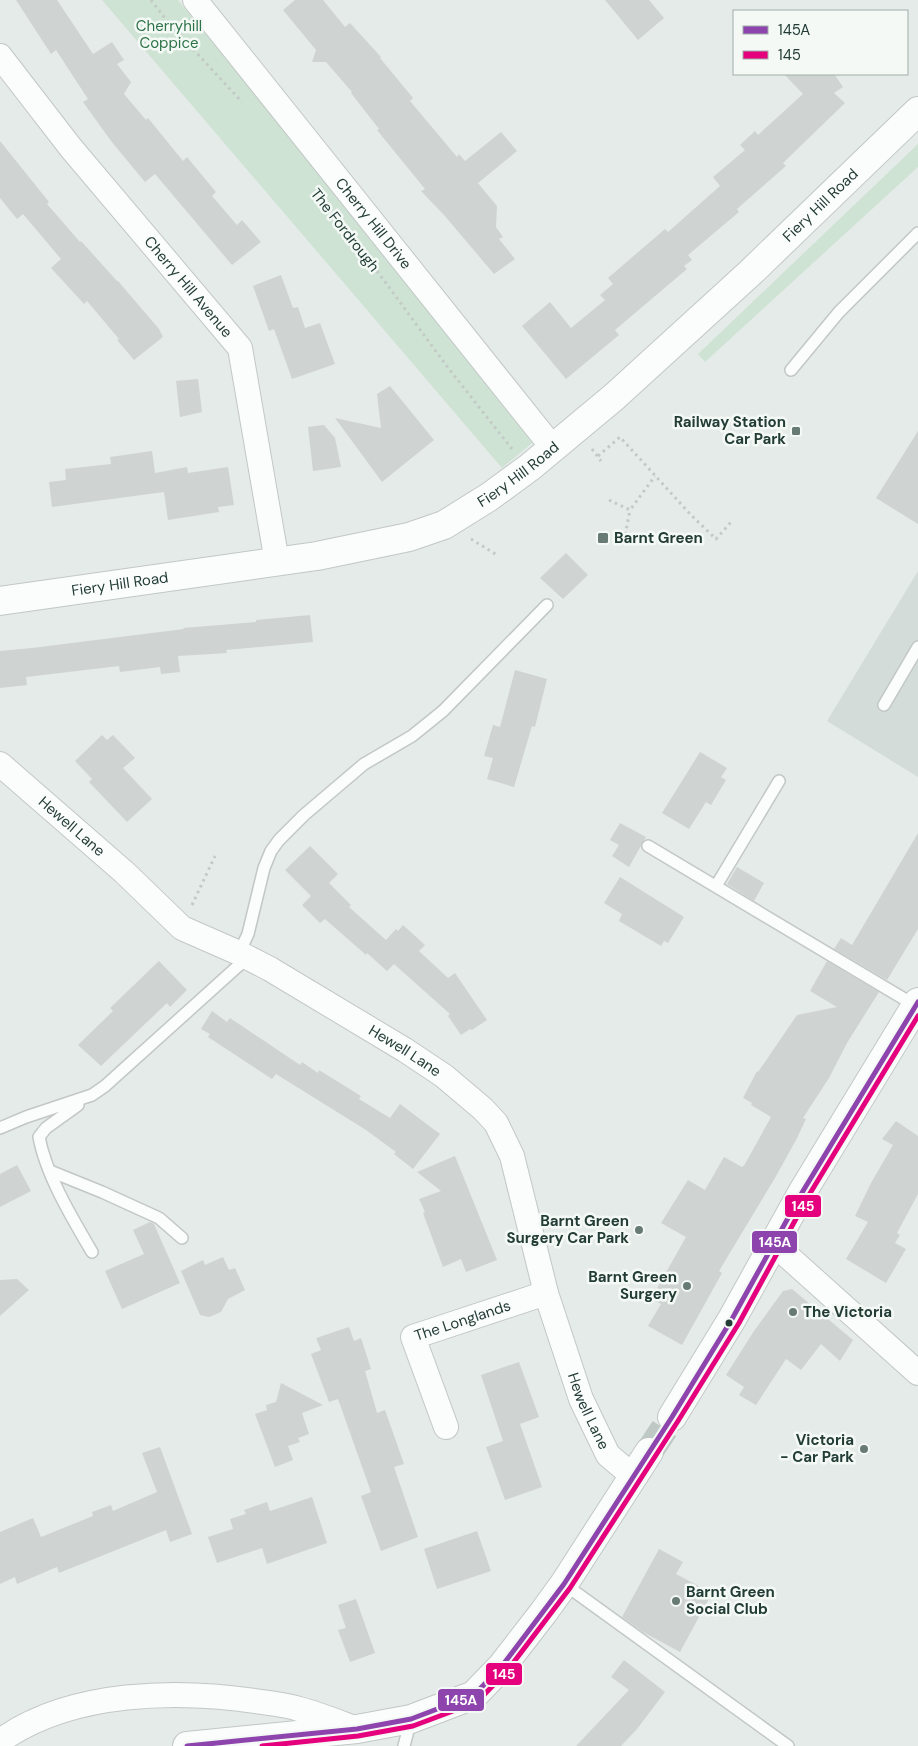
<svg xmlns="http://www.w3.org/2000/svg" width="918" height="1746" font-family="'DM Sans',sans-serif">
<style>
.built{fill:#d3dcd8}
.green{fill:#cfe3d5}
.building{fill:#cfd4d2}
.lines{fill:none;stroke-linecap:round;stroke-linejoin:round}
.secondary-tunnel{stroke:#bec8c4;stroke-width:28;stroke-dasharray:28 14;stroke-linecap:butt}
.lane-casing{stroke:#c2c8c5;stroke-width:14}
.street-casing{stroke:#c2c8c5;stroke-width:26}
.secondary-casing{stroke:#c1c8c5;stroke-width:30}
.path{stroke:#c2cac6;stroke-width:3;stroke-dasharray:2.5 4;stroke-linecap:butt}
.lane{stroke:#fbfcfc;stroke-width:11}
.street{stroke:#fbfcfc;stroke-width:24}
.secondary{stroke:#fbfcfc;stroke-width:28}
.bus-1-casing{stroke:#f4f9f6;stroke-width:9}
.bus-2-casing{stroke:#f4f9f6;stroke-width:9}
.bus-1{stroke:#8e44ad;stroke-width:5}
.bus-2{stroke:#e5007d;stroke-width:5}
.poi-dot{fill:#677a74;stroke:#f4f9f6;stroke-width:2}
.bus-dot{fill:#233d36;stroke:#f4f9f6;stroke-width:2}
.labels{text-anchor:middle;stroke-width:5;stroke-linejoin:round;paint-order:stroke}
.park-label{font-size:15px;fill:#2e7348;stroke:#f4f9f6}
.street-label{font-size:15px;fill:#233d36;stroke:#f4f9f6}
.poi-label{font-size:15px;font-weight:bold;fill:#233d36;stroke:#f4f9f6;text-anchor:end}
.line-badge{stroke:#f4f9f6;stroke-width:2}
.badge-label{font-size:14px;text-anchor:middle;font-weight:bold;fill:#fff}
</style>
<rect width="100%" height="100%" fill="#e5ebe8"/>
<path class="built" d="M 918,571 L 918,777 L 827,721 Z"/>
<path class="green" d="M 102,0 L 178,0 L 537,439 L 502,468 Z
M 918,144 L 918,167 L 705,362 L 698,354 Z"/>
<path class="building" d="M 16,0 L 57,0 L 93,54 L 112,42 L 124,60 L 117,64 L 131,82 L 124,94 L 146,120 L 148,118 L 183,161 L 187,157 L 216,192 L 212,196 L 237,225 L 242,220 L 261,242 L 232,265 L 155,174 L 145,182 L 111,141 L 83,102 L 88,99 L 56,50 L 51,54 Z
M 295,0 L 323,0 L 345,27 L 350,23 L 381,57 L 380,58 L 413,98 L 410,101 L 457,157 L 459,154 L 465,161 L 501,132 L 517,151 L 478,183 L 497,206 L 496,227 L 503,237 L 499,239 L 515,259 L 494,274 L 444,215 L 421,191 L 425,189 L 377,130 L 379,129 L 351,93 L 352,92 L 326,62 L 312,62 L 316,50 L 283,10 Z
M 605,0 L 649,0 L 664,18 L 638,40 Z
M 784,74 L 834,74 L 843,87 L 834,93 L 845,103 L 783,163 L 786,166 L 737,209 L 739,212 L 688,255 L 692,260 L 684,266 L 687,269 L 615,330 L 619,335 L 566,379 L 522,326 L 550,302 L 571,328 L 605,300 L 600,295 L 613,284 L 608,278 L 665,229 L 668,232 L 720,186 L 713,177 L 745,150 L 740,145 L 755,131 L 758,135 L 803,94 Z
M 0,141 L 49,202 L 47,204 L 80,242 L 81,241 L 117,281 L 118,281 L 159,329 L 163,337 L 134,360 L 117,340 L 119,339 L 87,301 L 84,304 L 51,268 L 61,259 L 23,214 L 17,219 L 0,198 Z
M 281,275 L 293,308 L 298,307 L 305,328 L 320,323 L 335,364 L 292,379 L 274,329 L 269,331 L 253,286 Z
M 198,379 L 202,412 L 180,417 L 176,381 Z
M 390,386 L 434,440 L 382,482 L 335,418 L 381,428 L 377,394 Z
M 324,425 L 335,438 L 341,467 L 313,471 L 308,427 Z
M 918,431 L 918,524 L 876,498 Z
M 152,451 L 155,473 L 187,467 L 188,473 L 228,467 L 234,505 L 218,507 L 219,512 L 168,520 L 164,492 L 52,507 L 49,482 L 66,480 L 65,469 L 111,464 L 110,457 Z
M 566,553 L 588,575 L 563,599 L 540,578 Z
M 310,615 L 313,642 L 226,650 L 227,653 L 178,656 L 180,672 L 161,674 L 160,667 L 120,672 L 119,666 L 26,677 L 27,685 L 0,688 L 0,651 L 32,648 L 184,629 L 183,628 L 256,622 L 256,620 Z
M 515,670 L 547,679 L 535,727 L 532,726 L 514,787 L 487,779 L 493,758 L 484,756 L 493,725 L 500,727 Z
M 102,735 L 107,740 L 113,735 L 135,758 L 123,768 L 152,799 L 127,822 L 89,782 L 92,779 L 75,761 Z
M 700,752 L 727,768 L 721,777 L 726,780 L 711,805 L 706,802 L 689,829 L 662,813 Z
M 620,823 L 646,837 L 629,867 L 612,856 L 619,845 L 610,840 Z
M 918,833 L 918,929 L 887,980 L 834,949 L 841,938 L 852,945 Z
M 310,846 L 338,874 L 329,883 L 351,905 L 349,907 L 386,940 L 396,929 L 398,931 L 403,925 L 425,945 L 419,951 L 448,978 L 455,973 L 487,1020 L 472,1030 L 470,1029 L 461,1035 L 448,1016 L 450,1014 L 394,964 L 387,971 L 367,953 L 366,955 L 325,919 L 320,923 L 302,905 L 311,896 L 285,870 Z
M 737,867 L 764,883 L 754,901 L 727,884 Z
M 620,877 L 684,917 L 668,943 L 664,941 L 661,946 L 619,921 L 622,914 L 604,903 Z
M 159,961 L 187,990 L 170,1007 L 167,1003 L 101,1066 L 78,1045 L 113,1011 L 110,1008 Z
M 827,961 L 879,992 L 847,1043 L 829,1078 L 803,1118 L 806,1119 L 796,1140 L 775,1178 L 719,1271 L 722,1273 L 682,1345 L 648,1326 L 661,1304 L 651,1299 L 686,1237 L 661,1223 L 688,1180 L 705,1190 L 724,1157 L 742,1167 L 745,1164 L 771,1117 L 751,1105 L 752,1103 L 743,1098 L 757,1071 L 758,1072 L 797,1015 L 837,1007 L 810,991 Z
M 212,1011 L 227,1022 L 230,1018 L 300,1065 L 302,1062 L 318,1073 L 319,1070 L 361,1096 L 359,1099 L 390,1118 L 400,1104 L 440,1134 L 413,1169 L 394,1154 L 396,1152 L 366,1130 L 276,1074 L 272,1079 L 208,1037 L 210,1034 L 201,1029 Z
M 896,1121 L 918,1136 L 918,1194 L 897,1233 L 900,1235 L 895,1243 L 906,1249 L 886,1283 L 846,1259 L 868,1222 L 855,1216 L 871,1183 L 893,1145 L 882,1139 Z
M 455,1156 L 497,1260 L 466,1272 L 461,1259 L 443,1267 L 423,1213 L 425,1212 L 419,1199 L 441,1191 L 417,1172 Z
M 17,1165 L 31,1191 L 0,1207 L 0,1174 Z
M 150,1222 L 154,1224 L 180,1283 L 122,1309 L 105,1271 L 144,1254 L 133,1230 Z
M 223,1257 L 229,1270 L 235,1268 L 245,1290 L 228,1299 L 221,1312 L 209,1317 L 200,1315 L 181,1271 L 203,1260 L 205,1265 Z
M 17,1279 L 29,1290 L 0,1316 L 0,1280 Z
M 792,1289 L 853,1340 L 840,1361 L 821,1344 L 801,1370 L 786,1359 L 756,1405 L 739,1395 L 744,1387 L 726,1375 L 754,1331 L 783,1291 Z
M 349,1327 L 354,1341 L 361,1338 L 371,1369 L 365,1371 L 377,1413 L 385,1410 L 404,1464 L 394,1467 L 418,1537 L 381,1551 L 361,1496 L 371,1492 L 338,1399 L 329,1402 L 311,1354 L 321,1350 L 316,1338 Z
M 519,1362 L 539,1417 L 520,1424 L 542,1487 L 505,1500 L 486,1447 L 503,1441 L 481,1375 Z
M 281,1383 L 323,1405 L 302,1413 L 309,1434 L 298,1438 L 300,1442 L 288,1446 L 293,1460 L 275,1467 L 255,1414 L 267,1410 L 266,1405 L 276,1402 Z
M 160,1447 L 192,1534 L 170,1542 L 166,1530 L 59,1573 L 57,1567 L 17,1584 L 15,1577 L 0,1584 L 0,1532 L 33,1518 L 41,1537 L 93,1516 L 92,1512 L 111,1505 L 113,1511 L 157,1492 L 142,1453 Z
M 312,1497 L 327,1543 L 267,1564 L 262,1548 L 217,1563 L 208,1537 L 233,1529 L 230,1519 L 246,1514 L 244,1510 L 267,1502 L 270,1511 Z
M 477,1531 L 491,1571 L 437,1589 L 424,1549 Z
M 659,1549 L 683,1562 L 676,1574 L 712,1593 L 680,1652 L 643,1632 L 622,1617 Z
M 356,1599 L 375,1653 L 350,1662 L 338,1630 L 346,1628 L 338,1605 Z
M 624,1660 L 665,1692 L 637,1729 L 621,1746 L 576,1746 L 629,1690 L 611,1677 Z"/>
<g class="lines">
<path class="secondary-tunnel" d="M 649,1452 L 672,1417"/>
<defs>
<path id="lane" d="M 791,370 L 839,312 L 918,233
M 884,705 L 918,647
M 648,846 L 916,1006
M 716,886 L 779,781
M 239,953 L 248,934 L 264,868 L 271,851 L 279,840 L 304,815 L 364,764 L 412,736 L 443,711 L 547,605
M 78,1105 L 46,1128 L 39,1137 C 46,1175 72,1218 92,1252
M 0,1128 L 26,1117 L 92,1095 L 105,1086 L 247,958
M 50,1171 L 102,1192 L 159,1218 L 182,1238
M 564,1584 L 788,1746
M 404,1746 L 411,1719"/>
<g id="street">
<path id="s1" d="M 195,0 L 553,448"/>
<path id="s2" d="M 0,56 L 71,148 L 240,348 L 277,562"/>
<path id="s3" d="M 0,764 L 124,872 L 182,928 L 239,953 L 270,969 L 405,1050 L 444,1076 L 483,1109 L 496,1123 L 512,1156 L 546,1293 L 581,1399 L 608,1455 L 633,1476"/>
<path d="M 774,1244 L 918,1373"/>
<path id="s4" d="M 446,1427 L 413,1337 L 546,1293"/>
<path d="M 0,1741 C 71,1690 179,1689 262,1702 C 274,1704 287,1705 299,1709 C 319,1714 338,1722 357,1729"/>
</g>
<g id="secondary">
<path id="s5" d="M 0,601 L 317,556 L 409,537 L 444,525 L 489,497 L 530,467 L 614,397 L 750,273 L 918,111"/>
<path d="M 672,1417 L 732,1319 L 803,1191 L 918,1002"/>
<path d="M 187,1746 L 357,1729 L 411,1719 L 474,1695 L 502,1666 L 543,1613 L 564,1584 L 649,1452"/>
</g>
</defs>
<use href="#lane" class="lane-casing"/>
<use href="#street" class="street-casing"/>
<use href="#secondary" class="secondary-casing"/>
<path class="path" d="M 151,0 L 168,22 L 242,102
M 377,271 L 449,369 L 512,449
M 592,449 L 601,461
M 598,456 L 620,437 L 691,515 L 716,539 L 732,521
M 609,500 L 630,510 L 655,476
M 471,539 L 497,555
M 624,541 L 630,510
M 192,905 L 215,856"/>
<use href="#lane" class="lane"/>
<use href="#street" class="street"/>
<use href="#secondary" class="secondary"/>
<defs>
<path id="bus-1" d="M 187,1746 L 357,1729 L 411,1719 L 474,1695 L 502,1666 L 564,1584 L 672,1417 L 732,1319 L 803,1191 L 918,1002"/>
<path id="bus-2" d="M 262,1746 L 358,1736 L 413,1726 L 477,1702 L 507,1671 L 570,1588 L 678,1421 L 739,1323 L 809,1195 L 918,1016"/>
</defs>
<use href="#bus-1" class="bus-1-casing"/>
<use href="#bus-2" class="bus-2-casing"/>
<use href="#bus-1" class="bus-1"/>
<use href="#bus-2" class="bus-2"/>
</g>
<g class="poi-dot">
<rect x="791" y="426" width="10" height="10" rx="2.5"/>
<rect x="597" y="532" width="12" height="12" rx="2.5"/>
<circle cx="639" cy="1230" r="5"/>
<circle cx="687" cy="1286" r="5"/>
<circle cx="793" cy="1312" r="5"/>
<circle cx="864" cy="1449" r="5"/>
<circle cx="676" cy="1601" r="5"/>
</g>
<circle class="bus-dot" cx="729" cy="1323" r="4.5"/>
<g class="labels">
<g class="park-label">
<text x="169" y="31">Cherryhill<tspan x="169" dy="17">Coppice</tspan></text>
</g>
<g class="street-label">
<text dy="5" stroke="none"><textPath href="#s5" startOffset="946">Fiery Hill Road</textPath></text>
<text dy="5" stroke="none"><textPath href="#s1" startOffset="286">Cherry Hill Drive</textPath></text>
<text transform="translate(345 230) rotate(52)" y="5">The Fordrough</text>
<text dy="5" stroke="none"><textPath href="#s2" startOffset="298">Cherry Hill Avenue</textPath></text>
<text dy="5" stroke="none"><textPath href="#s5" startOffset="541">Fiery Hill Road</textPath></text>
<text dy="5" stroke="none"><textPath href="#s5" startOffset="121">Fiery Hill Road</textPath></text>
<text dy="5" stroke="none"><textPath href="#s3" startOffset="95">Hewell Lane</textPath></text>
<text dy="5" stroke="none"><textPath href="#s3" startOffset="500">Hewell Lane</textPath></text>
<text dy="5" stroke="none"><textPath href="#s4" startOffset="148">The Longlands</textPath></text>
<text dy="5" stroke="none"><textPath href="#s3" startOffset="920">Hewell Lane</textPath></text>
</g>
<g class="poi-label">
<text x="786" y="427">Railway Station<tspan x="786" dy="17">Car Park</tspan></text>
<text x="614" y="543" text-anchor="start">Barnt Green</text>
<text x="629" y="1226">Barnt Green<tspan x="629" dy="17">Surgery Car Park</tspan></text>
<text x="677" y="1282">Barnt Green<tspan x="677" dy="17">Surgery</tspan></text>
<text x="803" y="1317" text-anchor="start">The Victoria</text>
<text x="854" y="1445">Victoria<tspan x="854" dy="17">- Car Park</tspan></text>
<text x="686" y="1597" text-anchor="start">Barnt Green<tspan x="686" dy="17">Social Club</tspan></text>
</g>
</g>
<g class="line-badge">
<rect x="784" y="1194" width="38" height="24" rx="5" fill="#e5007d"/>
<rect x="751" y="1230" width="47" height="24" rx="5" fill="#8e44ad"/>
<rect x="485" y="1662" width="38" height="24" rx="5" fill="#e5007d"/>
<rect x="437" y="1688" width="48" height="24" rx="5" fill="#8e44ad"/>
</g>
<g class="badge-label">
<text x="803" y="1211">145</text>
<text x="775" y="1247">145A</text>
<text x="504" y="1679">145</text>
<text x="461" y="1705">145A</text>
</g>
<rect x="733" y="10" width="175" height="65" fill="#f4f9f6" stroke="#a0aea9"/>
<rect x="743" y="26" width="25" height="8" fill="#8e44ad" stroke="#a0aea9"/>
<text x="778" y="35" font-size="15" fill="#233d36">145A</text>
<rect x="743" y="51" width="25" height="8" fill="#e5007d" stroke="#a0aea9"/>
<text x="778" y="60" font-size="15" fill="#233d36">145</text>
</svg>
